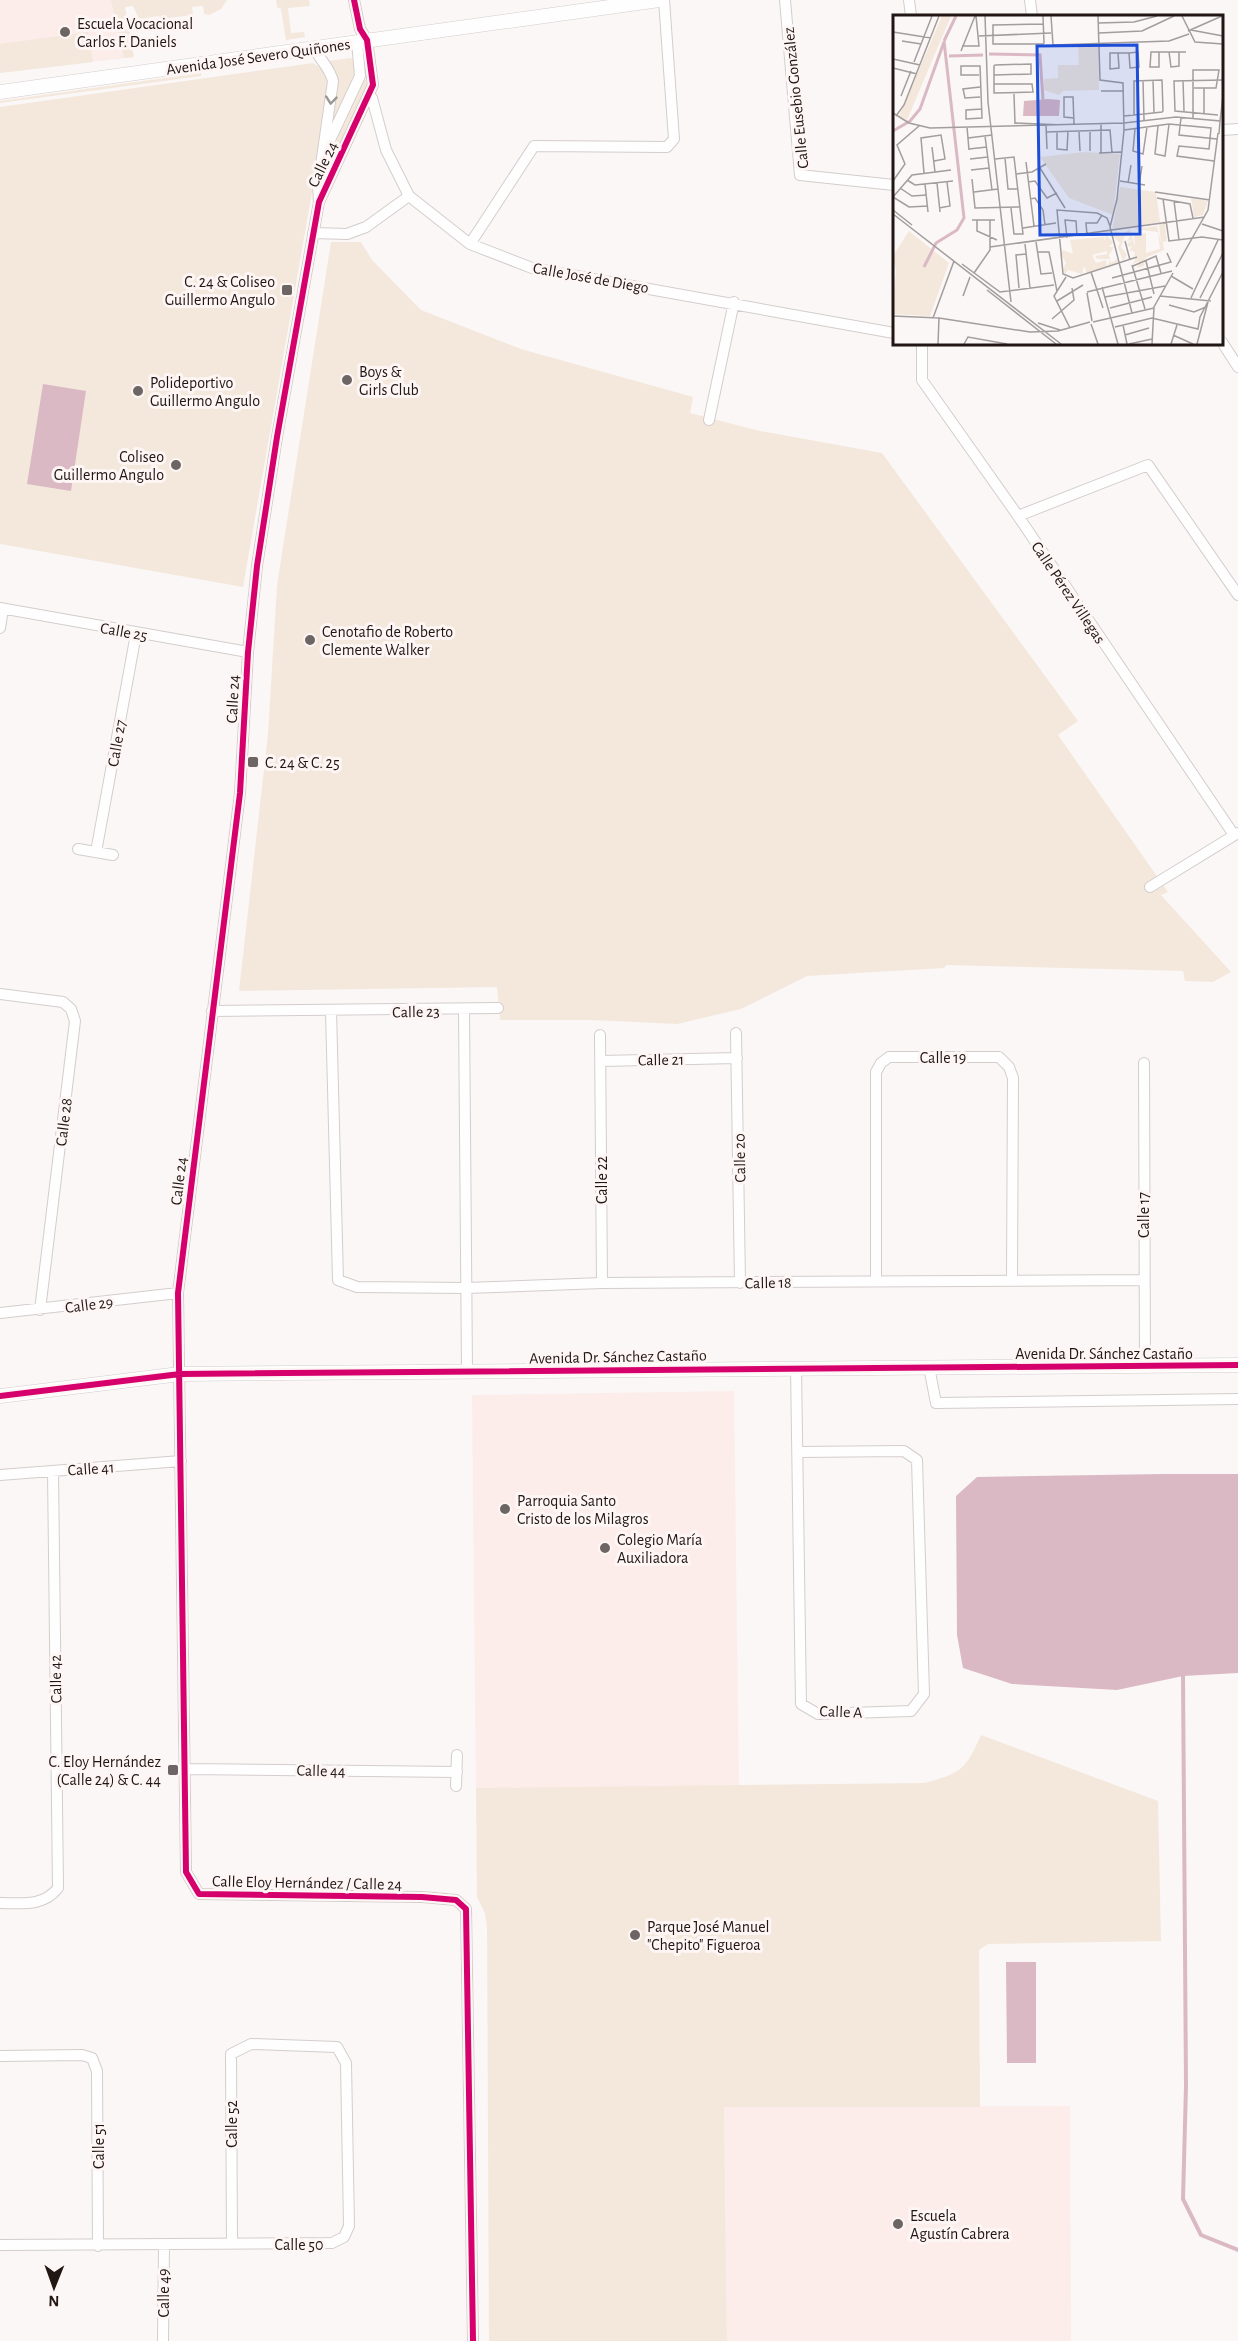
<svg xmlns="http://www.w3.org/2000/svg" width="1238" height="2341" font-family="'Alegreya Sans',sans-serif">
<style>
.built{fill:#fcedea}
.green{fill:#f3e8db}
.water{fill:#dab9c5}
.lines{fill:none;stroke-linecap:round;stroke-linejoin:round}
.stream{stroke:#dab9c5;stroke-width:4}
.minor-casing{stroke:#d4cdcc;stroke-width:12}
.tertiary-casing{stroke:#d4cdcc;stroke-width:15}
.minor{stroke:#fefefe;stroke-width:10}
.tertiary{stroke:#fefefe;stroke-width:14}
.cycleway-casing{stroke:#fdf6f5;stroke-width:10}
.cycleway{stroke:#d6006c;stroke-width:6}
.oneway{stroke:#9a9694}
.poi-dot{fill:#6d6563;stroke:#fdf6f5;stroke-width:2}
.labels{text-anchor:middle;stroke-width:6;stroke-linejoin:round;paint-order:stroke}
.poi-label{font-size:16px;fill:#201613;stroke:#fdf6f5;text-anchor:start}
.street-label{font-size:16px;fill:#201613;stroke:#fdf6f5}
.inset-river{fill:none;stroke:#dab9c5;stroke-width:3}
.inset-road{fill:none;stroke:#a39d9c;stroke-width:1.5}
.view{fill:#1d4ed8;fill-opacity:0.15;stroke:#1d4ed8;stroke-width:3}
.inset-edge{fill:none;stroke:#201613;stroke-width:3}
</style>
<rect width="100%" height="100%" fill="#fbf7f7"/>
<path class="built" d="M 0,0 L 123,0 L 134,57 L 0,73 Z
M 734,1391 L 739,1786 L 476,1788 L 472,1395 Z
M 1070,2106 L 1071,2341 L 727,2341 L 724,2107 Z"/>
<path class="green" d="M 111,0 L 227,0 L 221,9 L 209,15 L 204,14 L 203,6 L 192,7 L 193,15 L 161,19 L 159,16 L 139,19 L 133,6 L 125,7 L 134,57 L 124,58 Z
M 276,0 L 309,0 L 310,6 L 288,8 L 291,33 L 304,32 L 305,37 L 286,40 L 281,9 L 277,7 Z
M 88,32 L 93,62 L 0,73 L 0,44 Z
M 351,58 C 364,75 341,105 332,122 L 338,78 L 329,61 Z
M 313,63 C 335,74 327,98 325,118 L 243,587 L 0,544 L 0,107 Z
M 201,73 L 201,76 L 0,103 L 0,101 Z
M 364,80 L 370,81 L 325,178 L 332,147 Z
M 331,242 L 361,242 L 372,260 L 421,310 L 521,349 L 693,397 L 690,413 L 760,431 L 882,453 L 1078,721 L 1058,735 L 1168,892 L 1161,895 L 1231,972 L 1213,982 L 1185,981 L 1183,971 L 946,965 L 944,968 L 807,976 L 741,1009 L 677,1024 L 591,1020 L 500,1020 L 497,987 L 239,991 L 268,734 L 277,585 Z
M 981,1735 L 1158,1801 L 1161,1941 L 988,1944 L 979,1950 L 980,2107 L 724,2107 L 727,2341 L 489,2341 L 487,1927 L 485,1913 L 477,1897 L 476,1788 L 924,1783 C 961,1773 965,1771 981,1735 Z"/>
<path class="water" d="M 43,384 L 86,391 L 71,491 L 27,484 Z
M 1164,1474 L 1238,1474 L 1238,1673 L 1183,1676 L 1117,1690 L 1012,1684 L 963,1668 L 957,1635 L 956,1496 L 977,1477 Z
M 1006,1962 L 1036,1962 L 1036,2063 L 1007,2063 Z"/>
<g class="lines">
<path class="stream" d="M 1183,1676 L 1186,2086 L 1183,2199 L 1201,2235 L 1238,2250"/>
<defs>
<path id="minor" d="M 354,0 L 360,29 L 367,40 L 373,85 L 319,202 L 277,437 L 257,566 L 248,652 L 240,793 L 178,1293 L 186,1872 L 199,1894 L 422,1897 L 456,1900 L 466,1909 L 473,2341
M 785,0 L 800,175 L 894,185
M 909,0 L 911,16
M 1030,0 L 1032,16
M 314,48 C 320,60 330,68 333,81 L 318,186 L 319,202
M 372,98 L 386,150 L 409,196 L 470,244 L 532,268 L 894,333
M 1222,130 L 1238,129
M 329,142 L 360,76 L 357,42
M 313,233 L 347,234 L 366,227 L 409,196
M 470,244 L 534,146 L 667,147 L 674,139 L 664,0
M 1222,342 L 1238,367
M 922,344 L 922,380 L 1018,516 L 1234,835
M 709,420 L 734,302
M 1018,516 L 1148,465 L 1238,595
M 0,608 L 248,652
M 0,628 L 3,609
M 78,849 L 113,855
M 96,852 L 136,634
M 1150,887 L 1238,833
M 0,994 L 63,1002 L 71,1009 L 75,1021 L 40,1310
M 464,1010 L 467,1371
M 212,1011 L 498,1008
M 331,1011 L 338,1280 L 357,1287 L 466,1288 L 602,1283 L 1143,1280
M 736,1033 L 740,1283
M 600,1035 L 602,1283
M 601,1061 L 737,1058
M 1144,1063 L 1145,1366
M 876,1281 L 876,1072 L 881,1063 L 889,1057 L 999,1057 L 1009,1067 L 1013,1078 L 1012,1280
M 0,1313 L 178,1293
M 929,1367 L 936,1403 L 1238,1399
M 796,1368 L 801,1704 L 818,1714 L 911,1711 L 924,1694 L 917,1460 L 904,1451 L 798,1452
M 0,1475 L 181,1461
M 185,1769 L 457,1772
M 456,1786 L 457,1755
M 0,1903 C 22,1903 43,1907 58,1888 L 53,1471
M 0,2056 L 82,2055 L 92,2058 L 97,2071 L 98,2246
M 0,2245 L 332,2243 L 344,2237 L 349,2226 L 346,2063 L 337,2047 L 251,2044 L 231,2054 L 232,2244
M 163,2341 L 164,2246"/>
<path id="tertiary" d="M 0,92 L 659,0
M 0,1396 L 180,1374 L 1238,1365"/>
</defs>
<use href="#minor" class="minor-casing"/>
<use href="#tertiary" class="tertiary-casing"/>
<use href="#minor" class="minor"/>
<use href="#tertiary" class="tertiary"/>
<defs>
<path id="cycleway" d="M 354,0 L 360,29 L 367,40 L 373,85 L 319,202 L 277,437 L 257,566 L 248,652 L 240,793 L 178,1293 L 186,1872 L 199,1894 L 422,1897 L 456,1900 L 466,1909 L 473,2341
M 0,1396 L 180,1374 L 1238,1365"/>
</defs>
<use href="#cycleway" class="cycleway-casing"/>
<use href="#cycleway" class="cycleway"/>
</g>
<defs><path id="oneway-chevron" d="M-2-3.5L2.5 0L-2 3.5" fill="none" stroke-width="1.6" stroke-linecap="round" stroke-linejoin="round" transform="scale(1.5)"/></defs>
<use class="oneway" href="#oneway-chevron" transform="translate(331 100) rotate(96)"/>
<g class="poi-dot">
<circle cx="65" cy="32" r="6"/>
<rect x="281" y="284" width="12" height="12" rx="3"/>
<circle cx="347" cy="380" r="6"/>
<circle cx="138" cy="391" r="6"/>
<circle cx="176" cy="465" r="6"/>
<circle cx="310" cy="640" r="6"/>
<rect x="247" y="756" width="12" height="12" rx="3"/>
<circle cx="505" cy="1509" r="6"/>
<circle cx="605" cy="1548" r="6"/>
<rect x="167" y="1764" width="12" height="12" rx="3"/>
<circle cx="635" cy="1935" r="6"/>
<circle cx="898" cy="2224" r="6"/>
</g>
<g class="labels">
<g class="poi-label">
<text x="77" y="29">Escuela Vocacional<tspan x="77" dy="18">Carlos F. Daniels</tspan></text>
<text x="275" y="287" text-anchor="end">C. 24 &amp; Coliseo<tspan x="275" dy="18">Guillermo Angulo</tspan></text>
<text x="359" y="377">Boys &amp;<tspan x="359" dy="18">Girls Club</tspan></text>
<text x="150" y="388">Polideportivo<tspan x="150" dy="18">Guillermo Angulo</tspan></text>
<text x="164" y="462" text-anchor="end">Coliseo<tspan x="164" dy="18">Guillermo Angulo</tspan></text>
<text x="322" y="637">Cenotafio de Roberto<tspan x="322" dy="18">Clemente Walker</tspan></text>
<text x="265" y="768">C. 24 &amp; C. 25</text>
<text x="517" y="1506">Parroquia Santo<tspan x="517" dy="18">Cristo de los Milagros</tspan></text>
<text x="617" y="1545">Colegio María<tspan x="617" dy="18">Auxiliadora</tspan></text>
<text x="161" y="1767" text-anchor="end">C. Eloy Hernández<tspan x="161" dy="18">(Calle 24) &amp; C. 44</tspan></text>
<text x="647" y="1932">Parque José Manuel<tspan x="647" dy="18">"Chepito" Figueroa</tspan></text>
<text x="910" y="2221">Escuela<tspan x="910" dy="18">Agustín Cabrera</tspan></text>
</g>
<g class="street-label">
<text transform="translate(258 56) rotate(-8)" y="6">Avenida José Severo Quiñones</text>
<text transform="translate(795 98) rotate(-96)" y="6">Calle Eusebio González</text>
<text transform="translate(322 164) rotate(-64)" y="6">Calle 24</text>
<text transform="translate(591 277) rotate(10)" y="6">Calle José de Diego</text>
<text transform="translate(1069 592) rotate(56)" y="6">Calle Pérez Villegas</text>
<text transform="translate(124 631) rotate(10)" y="6">Calle 25</text>
<text transform="translate(232 699) rotate(-87)" y="6">Calle 24</text>
<text transform="translate(116 743) rotate(-80)" y="6">Calle 27</text>
<text transform="translate(416 1011) rotate(-1)" y="6">Calle 23</text>
<text x="943" y="1063">Calle 19</text>
<text transform="translate(661 1059) rotate(-1)" y="6">Calle 21</text>
<text transform="translate(63 1122) rotate(-83)" y="6">Calle 28</text>
<text transform="translate(739 1158) rotate(-91)" y="6">Calle 20</text>
<text transform="translate(601 1180) rotate(-90)" y="6">Calle 22</text>
<text transform="translate(178 1181) rotate(-83)" y="6">Calle 24</text>
<text transform="translate(1143 1215) rotate(-90)" y="6">Calle 17</text>
<text transform="translate(768 1282) rotate(-1)" y="6">Calle 18</text>
<text transform="translate(89 1304) rotate(-7)" y="6">Calle 29</text>
<text x="1104" y="1359">Avenida Dr. Sánchez Castaño</text>
<text transform="translate(618 1356) rotate(-1)" y="6">Avenida Dr. Sánchez Castaño</text>
<text transform="translate(91 1468) rotate(-4)" y="6">Calle 41</text>
<text transform="translate(55 1679) rotate(-91)" y="6">Calle 42</text>
<text transform="translate(841 1711) rotate(2)" y="6">Calle A</text>
<text transform="translate(321 1770) rotate(1)" y="6">Calle 44</text>
<text transform="translate(307 1882) rotate(1)" y="6">Calle Eloy Hernández / Calle 24</text>
<text transform="translate(231 2124) rotate(-90)" y="6">Calle 52</text>
<text transform="translate(98 2146) rotate(-90)" y="6">Calle 51</text>
<text x="299" y="2250">Calle 50</text>
<text transform="translate(163 2293) rotate(-90)" y="6">Calle 49</text>
</g>
</g>
<g transform="translate(893 15)">
<rect width="330" height="330" fill="#fbf7f7"/>
<path d="M 49,1 L 58,1 L 14,105 L 6,101 ZM 185,30 L 205,30 L 206,75 L 170,76 L 166,80 L 151,75 L 151,64 L 165,63 L 165,50 L 186,50 ZM 191,137 L 227,139 L 220,200 L 176,183 L 147,142 ZM 227,172 L 263,177 L 267,207 L 219,215 ZM 298,183 L 315,186 L 310,200 L 301,202 ZM 266,209 L 272,209 L 274,226 L 270,227 L 271,235 L 252,243 L 251,251 L 244,253 L 246,246 L 240,249 L 244,240 L 241,242 L 242,237 L 236,235 L 239,232 L 235,231 L 234,229 L 239,225 L 234,226 L 237,221 L 232,220 L 228,232 L 234,240 L 230,246 L 225,232 L 227,228 L 220,221 L 223,216 L 228,220 L 237,214 L 242,233 L 241,220 L 253,218 L 253,238 L 267,234 L 265,217 L 240,214 L 264,211 L 268,229 ZM 16,216 L 56,248 L 37,301 L 0,299 L 3,255 L 0,241 ZM 213,220 L 220,227 L 216,232 L 221,232 L 216,240 L 218,248 L 224,244 L 225,247 L 215,251 L 217,244 L 204,244 L 202,241 L 214,239 L 214,236 L 199,240 L 203,248 L 213,245 L 214,251 L 194,258 L 191,251 L 189,259 L 175,255 L 172,260 L 170,254 L 173,248 L 168,239 L 170,235 L 180,239 L 177,225 L 211,222 L 212,226 Z" fill="#f3e8db"/>
<path d="M 155,84 L 167,85 L 166,101 L 130,101 L 131,86 Z" fill="#dab9c5"/>
<path class="inset-river" d="M 51,26 L 63,1M 96,39 L 147,40 L 150,85M 56,41 L 90,40M 0,116 L 17,106 L 27,94 L 51,27M 31,252 L 43,228 L 64,215 L 71,203 L 51,26"/>
<path class="inset-road" d="M 92,1 L 95,87 L 118,287M 150,1 L 151,28 L 150,29 L 100,29 L 100,10 L 150,9M 158,1 L 160,30 L 276,26 L 296,19M 205,1 L 207,65 L 230,68 L 231,115 L 224,184 L 217,212 L 239,298M 289,1 L 302,27 L 330,29M 205,8 L 241,7 L 264,1M 298,15 L 330,21M 295,16 L 329,1M 0,17 L 38,23M 206,18 L 249,16 L 281,1M 86,21 L 158,18M 9,26 L 28,29M 69,31 L 86,31 L 83,1M 68,36 L 82,1M 266,37 L 266,52 L 257,52 L 258,37 L 293,37M 276,37 L 278,52 L 286,51 L 286,37M 225,38 L 226,53 L 217,54 L 217,38 L 236,38 L 245,37 L 246,52 L 237,53 L 236,38M 0,44 L 27,50M 21,47 L 39,1M 0,53 L 24,59M 86,60 L 68,60 L 68,51 L 87,51 L 89,103 L 73,104 L 73,95 L 89,94M 101,60 L 138,59 L 138,49 L 102,50 L 101,51 L 101,78 L 140,77 L 139,69 L 101,69M 250,65 L 251,105M 260,65 L 261,98M 290,65 L 291,96M 87,72 L 70,74 L 72,83 L 87,82M 311,73 L 311,98M 208,76 L 230,76M 121,79 L 122,109M 8,81 L 18,56M 0,98 L 16,108 L 37,113 L 231,108 L 283,102 L 327,106 L 326,119M 325,100 L 282,96 L 281,66 L 330,65M 3,101 L 11,90 L 46,1M 231,101 L 251,99 L 269,97 L 270,96 L 269,65 L 241,66 L 241,100M 181,103 L 171,102 L 171,82 L 180,82 L 181,109M 288,103 L 286,120 L 324,124M 300,104 L 300,55 L 326,55 L 323,73 L 301,73M 327,106 L 330,81M 122,108 L 170,110M 208,109 L 208,138M 153,110 L 154,134M 265,111 L 262,139 L 272,141 L 276,109M 74,112 L 76,135M 242,114 L 240,136 L 250,139 L 254,112M 231,115 L 276,109 L 318,113 L 316,134 L 286,131 L 284,141 L 321,146M 186,116 L 187,136M 153,117 L 217,115 L 219,138M 164,117 L 164,134 L 174,135 L 175,116M 197,117 L 197,136M 92,121 L 99,175M 75,123 L 99,120M 39,132 L 42,157M 76,134 L 94,132M 206,138 L 228,137M 112,143 L 115,174 L 124,174M 77,144 L 95,142M 102,144 L 121,142 L 130,219 L 121,219 L 118,193M 133,147 L 141,211M 147,153 L 172,193M 78,155 L 96,153M 31,158 L 28,123 L 48,120 L 52,144 L 41,146M 123,159 L 139,157 L 153,149M 79,164 L 82,193 L 127,192M 14,165 L 22,170 L 60,166M 0,166 L 12,149 L 4,130 L 26,111M 227,166 L 252,170M 135,167 L 142,166 L 154,183 L 164,178M 44,168 L 47,197M 235,168 L 238,150M 32,169 L 35,197M 246,170 L 249,151M 7,173 L 19,181 L 34,180M 81,177 L 105,174M 262,177 L 317,185M 0,182 L 19,160 L 58,155M 0,182 L 16,192 L 35,191M 264,183 L 297,189 L 300,203M 137,184 L 142,183 L 150,195 L 152,210M 270,184 L 276,226 L 309,222 L 330,225M 281,186 L 286,225M 46,193 L 57,191 L 54,167M 0,195 L 19,210M 0,199 L 168,329M 79,205 L 102,205M 84,205 L 84,216 L 104,225M 309,209 L 330,216M 217,211 L 214,203 L 204,198 L 164,195 L 170,259 L 180,263 L 244,242M 130,213 L 163,208M 194,220 L 193,208 L 204,208 L 209,200M 174,223 L 172,205 L 183,206 L 184,221M 232,226 L 237,245M 143,227 L 148,259 L 159,258M 132,229 L 137,273M 97,232 L 312,202M 145,237 L 156,237 L 164,276M 253,246 L 261,279M 69,249 L 107,277 L 161,270M 239,250 L 252,294M 240,251 L 263,241 L 268,258M 283,252 L 315,195 L 325,118M 198,257 L 210,293M 81,258 L 97,235 L 97,205M 278,261 L 300,274M 173,262 L 161,281 L 177,313M 219,263 L 278,247 L 274,238M 209,272 L 225,329M 126,273 L 123,240 L 133,239M 94,275 L 163,329M 194,277 L 279,256M 194,278 L 199,306M 70,281 L 77,262M 267,281 L 318,286M 212,282 L 272,271M 298,283 L 325,225M 307,283 L 330,238M 164,286 L 190,270M 276,290 L 301,297 L 313,292M 217,293 L 259,282M 0,301 L 46,303 L 137,317 L 165,316 L 197,307M 40,303 L 61,246M 159,304 L 181,285 L 179,273M 200,307 L 261,293M 145,308 L 167,315M 198,309 L 205,329M 230,310 L 234,329M 222,312 L 259,303 L 305,314 L 307,302 L 330,257M 232,320 L 256,313M 280,320 L 300,329M 45,329 L 46,303M 71,329 L 75,322 L 114,329M 236,329 L 259,324M 259,329 L 261,292 L 280,258M 278,329 L 284,310M 304,329 L 315,287"/>
<path class="view" d="M 244,30 L 247,219 L 147,220 L 144,31 Z"/>
<rect width="330" height="330" class="inset-edge"/>
</g>
<g transform="translate(54 2287) rotate(181)" stroke="#fdf6f5" stroke-width="4.5" paint-order="stroke">
<path d="M0-4.5L10 22L0 15L-10 22Z" fill="#201613"/>
<text y="-9" font-size="16" font-weight="bold" text-anchor="middle" fill="#201613">N</text>
</g>
</svg>
